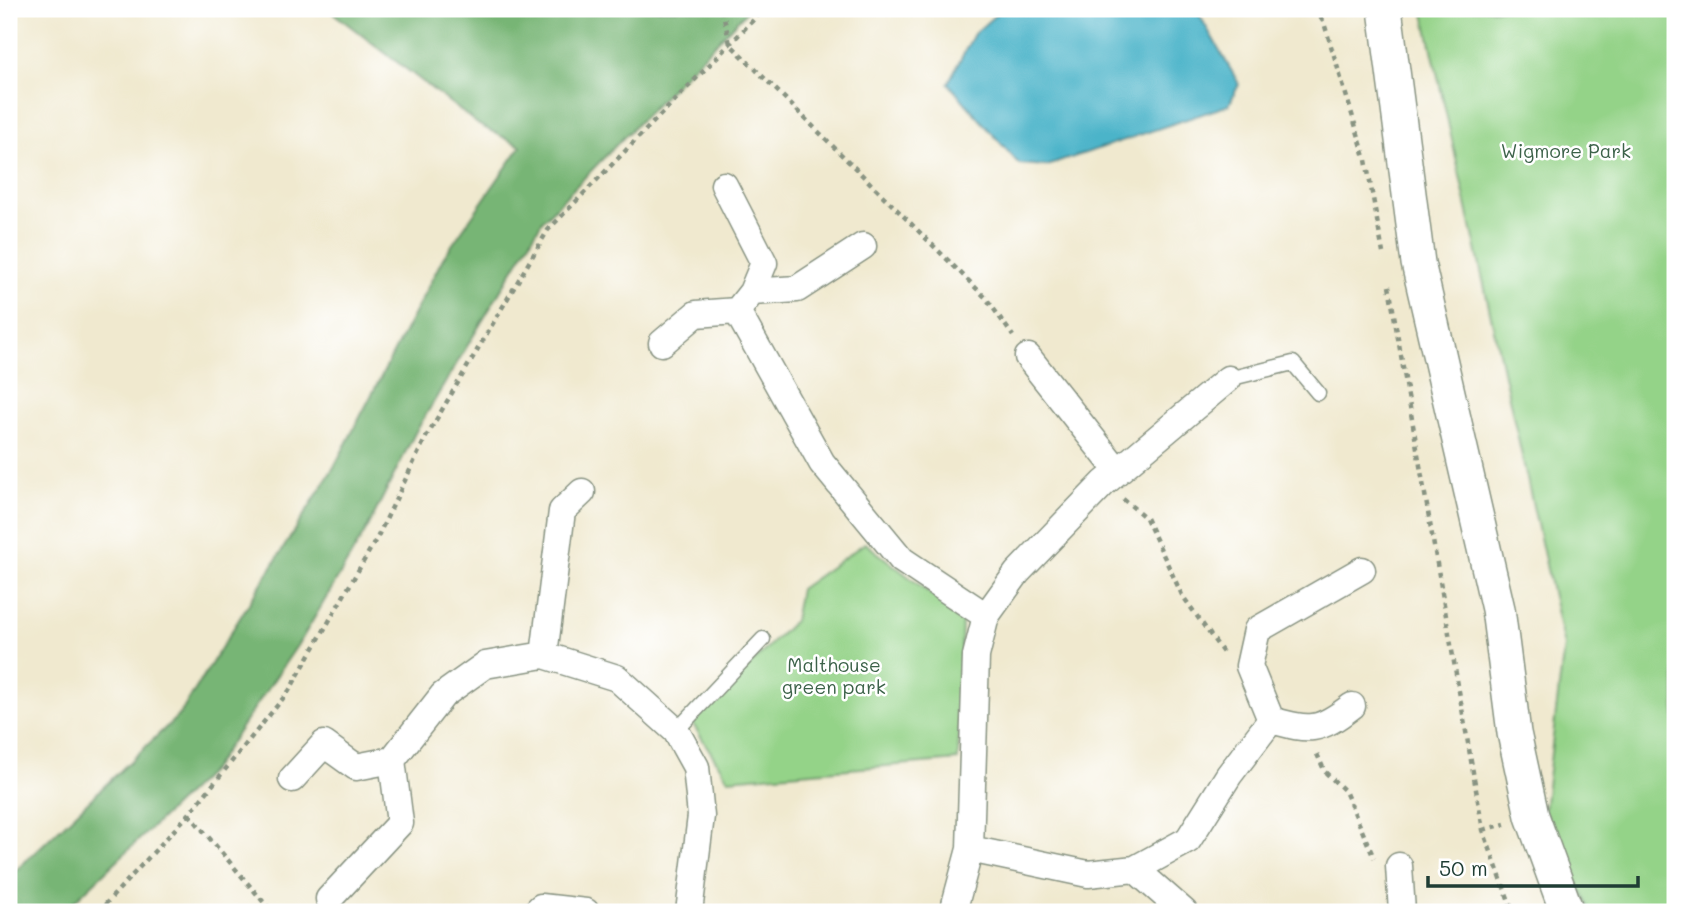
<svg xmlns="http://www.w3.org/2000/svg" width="1684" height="921" font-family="Mali,sans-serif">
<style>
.green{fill:#94d388;stroke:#5a885e;stroke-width:2}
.forest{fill:#77b574;stroke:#4b7954;stroke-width:2}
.water{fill:#4bb4c9;stroke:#35787e;stroke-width:2}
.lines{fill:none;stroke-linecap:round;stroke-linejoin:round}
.service-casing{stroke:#889382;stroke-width:17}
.minor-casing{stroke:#889382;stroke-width:29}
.tertiary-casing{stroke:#889382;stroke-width:36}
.path{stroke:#889382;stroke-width:4.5;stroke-dasharray:5 5;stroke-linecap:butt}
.service{stroke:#fff;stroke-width:14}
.minor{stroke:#fff;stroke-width:26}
.tertiary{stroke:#fff;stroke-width:33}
.labels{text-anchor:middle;stroke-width:5;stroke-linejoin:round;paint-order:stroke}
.park-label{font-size:19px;fill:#3c6249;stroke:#fff}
</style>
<rect width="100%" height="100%" fill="#fff"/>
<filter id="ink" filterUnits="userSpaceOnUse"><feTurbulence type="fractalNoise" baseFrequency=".0143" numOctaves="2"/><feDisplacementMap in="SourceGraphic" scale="14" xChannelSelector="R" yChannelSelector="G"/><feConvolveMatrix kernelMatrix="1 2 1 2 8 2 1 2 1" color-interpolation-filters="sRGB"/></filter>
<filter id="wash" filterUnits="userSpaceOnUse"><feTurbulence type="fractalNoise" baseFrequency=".00686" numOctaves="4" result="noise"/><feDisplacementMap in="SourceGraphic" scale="28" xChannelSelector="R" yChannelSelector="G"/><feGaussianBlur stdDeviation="1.57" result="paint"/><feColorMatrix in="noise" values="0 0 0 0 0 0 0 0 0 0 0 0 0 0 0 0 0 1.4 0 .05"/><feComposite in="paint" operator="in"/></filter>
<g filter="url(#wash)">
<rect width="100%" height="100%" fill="#f0e9cf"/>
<path class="green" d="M 1423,9 L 1675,9 L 1675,912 L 1591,912 L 1544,811 L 1564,646 Z
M 865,543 L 962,618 L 958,760 L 728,779 L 692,723 L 794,621 L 800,589 Z"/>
<path class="forest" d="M 328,9 L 749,9 L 543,220 L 415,433 L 368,527 L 303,637 L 212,770 L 63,912 L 9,912 L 9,877 L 180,714 L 334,467 L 443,258 L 521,146 L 479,125 Z"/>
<path class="water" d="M 1002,9 L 1196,9 L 1239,84 L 1229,105 L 1047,166 L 1019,164 L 948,83 L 974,34 Z"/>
</g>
<g filter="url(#ink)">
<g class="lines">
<defs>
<path id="service" d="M 1228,379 L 1293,363 L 1318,393
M 676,731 L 763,639"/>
<path id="minor" d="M 724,185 L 764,263 L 752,292
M 737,311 L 822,463 L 902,560 L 986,616
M 662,343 L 696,314 L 737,311 L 752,292 L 797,289 L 863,246
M 1028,357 L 1118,471
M 544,655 L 562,511 L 582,492
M 1271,720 C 1311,731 1318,732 1352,706
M 292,779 L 324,744 L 356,767 L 392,760 L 443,695 L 485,665 L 544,655 L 617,678 L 676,731 L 696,767 L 701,816 L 689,912
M 970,849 L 976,656 L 986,616 L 1017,573 L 1104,483 L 1228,379
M 1399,866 L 1402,912
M 1135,869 L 1184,912
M 329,899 L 400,823 L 392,760
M 536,912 L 541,907 L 586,912
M 953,912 L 970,849 L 1088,874 L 1135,869 L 1188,840 L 1229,775 L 1271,720 L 1249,666 L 1257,630 L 1362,570"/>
<path id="tertiary" d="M 1385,9 L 1418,263 L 1498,609 L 1514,733 L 1532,816 L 1567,912"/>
</defs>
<use href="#service" class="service-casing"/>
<use href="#minor" class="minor-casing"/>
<use href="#tertiary" class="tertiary-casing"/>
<path class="path" d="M 722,9 L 730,44 L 986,298 L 1013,336
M 1315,9 L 1324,23 L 1366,160 L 1383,253
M 1389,286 L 1483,830 L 1513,912
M 1123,499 L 1146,518 L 1182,595 L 1224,654
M 1317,754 L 1325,772 L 1345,791 L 1374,858
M 189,814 L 272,912
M 1483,830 L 1505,824
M 98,912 L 189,814 L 289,691 L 378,536 L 426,437 L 548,230 L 764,9"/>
<use href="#service" class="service"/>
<use href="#minor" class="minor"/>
<use href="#tertiary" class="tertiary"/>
</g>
</g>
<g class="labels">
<g class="park-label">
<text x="1566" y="158">Wigmore Park</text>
<text x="834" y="672">Malthouse<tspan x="834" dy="22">green park</tspan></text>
</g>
</g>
<rect width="1684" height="921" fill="none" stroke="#fff" stroke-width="35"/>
<path d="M1428 876v10h210v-10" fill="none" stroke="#1f3d34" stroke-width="3.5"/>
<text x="1439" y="876" font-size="21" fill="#1f3d34" stroke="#ffffff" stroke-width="5" paint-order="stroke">50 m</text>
</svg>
